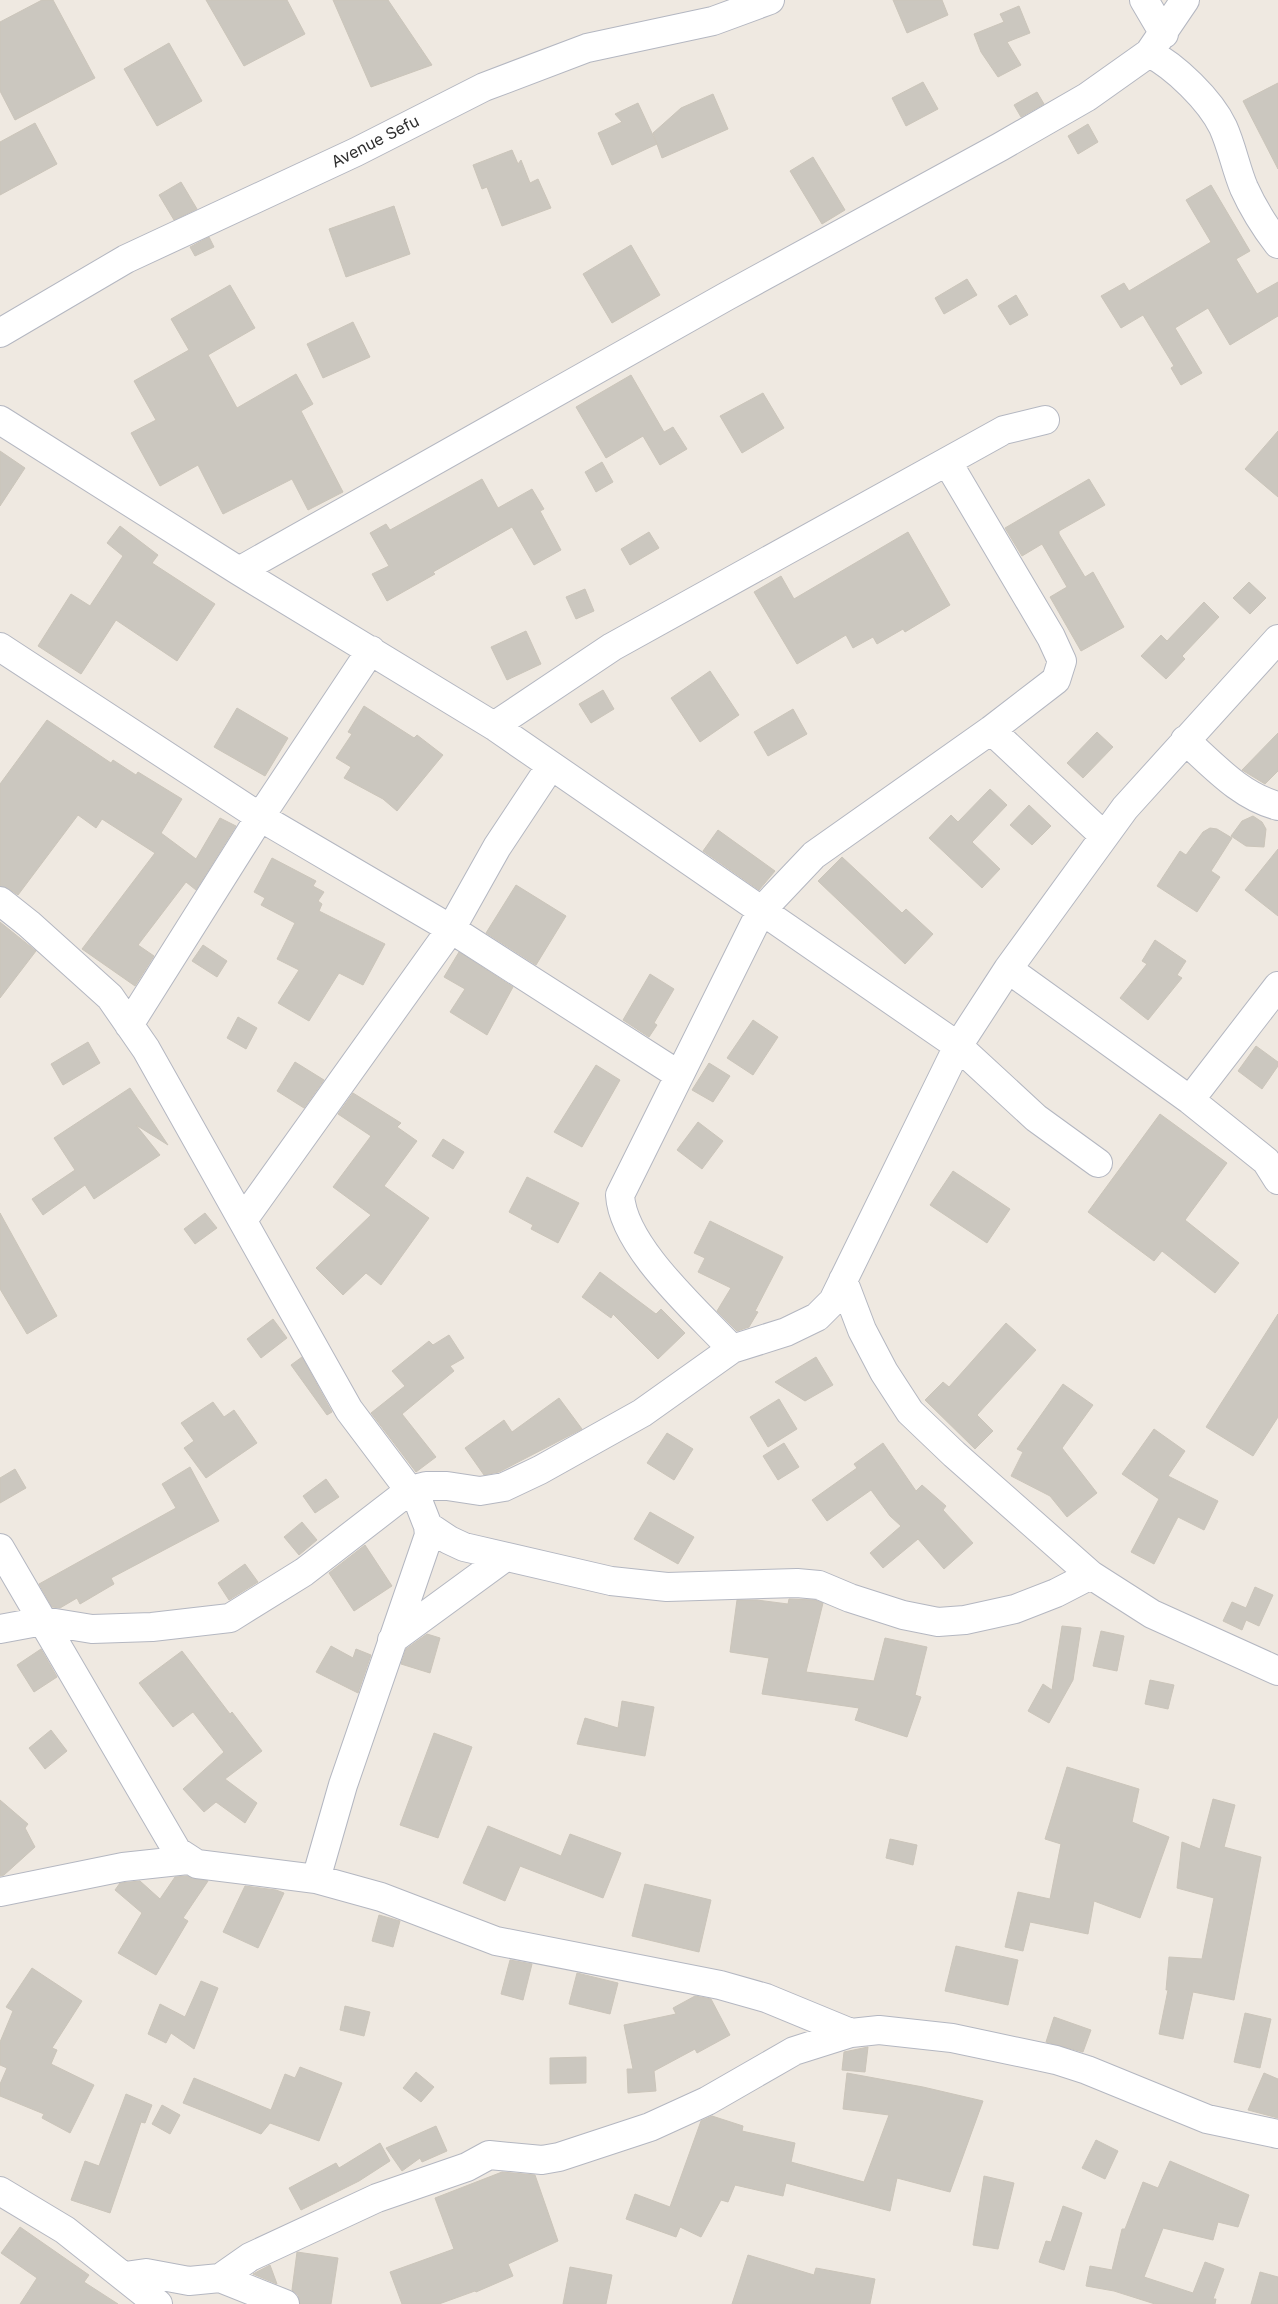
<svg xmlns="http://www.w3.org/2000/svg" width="1278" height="2304" font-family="Inter,sans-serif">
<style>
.building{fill:#cbc7bf;stroke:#cbc5ba}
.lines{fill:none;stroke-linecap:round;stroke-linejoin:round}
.minor-casing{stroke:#b4b7c1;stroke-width:30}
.minor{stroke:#fff;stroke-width:28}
.labels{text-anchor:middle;stroke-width:4.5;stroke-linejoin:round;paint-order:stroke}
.street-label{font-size:16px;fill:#2e2e2e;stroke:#fff}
</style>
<rect width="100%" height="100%" fill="#efe9e1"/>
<path class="building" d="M 42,0 L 53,0 L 95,78 L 15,120 L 0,91 L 0,22 Z
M 206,0 L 287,0 L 305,34 L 244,66 Z
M 333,0 L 388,0 L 432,65 L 371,87 Z
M 893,0 L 942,0 L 948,15 L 907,33 Z
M 1019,6 L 1030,33 L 1007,42 L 1021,65 L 998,77 L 981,52 L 974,34 L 1004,22 L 1000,14 Z
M 169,43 L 202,101 L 157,126 L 124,69 Z
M 923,82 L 938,109 L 906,126 L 892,98 Z
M 1278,83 L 1278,169 L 1243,101 Z
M 1037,92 L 1044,104 L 1021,117 L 1014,105 Z
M 713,94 L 728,129 L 662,158 L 653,133 L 681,108 Z
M 638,103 L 657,144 L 612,165 L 598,133 L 622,122 L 615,114 Z
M 35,123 L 57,164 L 0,195 L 0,142 Z
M 1088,124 L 1098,142 L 1078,154 L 1068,136 Z
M 512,150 L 518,164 L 521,160 L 530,183 L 538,179 L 551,208 L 502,226 L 487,187 L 482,189 L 473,165 Z
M 813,157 L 845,210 L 822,224 L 790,171 Z
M 181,182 L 197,209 L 174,220 L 159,195 Z
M 1211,185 L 1250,251 L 1236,259 L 1257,294 L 1278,282 L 1278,316 L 1230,345 L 1208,308 L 1175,328 L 1202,373 L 1181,385 L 1171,368 L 1174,366 L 1143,315 L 1121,328 L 1101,296 L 1124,283 L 1129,291 L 1211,242 L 1186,200 Z
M 394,206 L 410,254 L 346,277 L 329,229 Z
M 209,237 L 214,247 L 195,256 L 190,247 Z
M 631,245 L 660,295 L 612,323 L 583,274 Z
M 967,279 L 977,295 L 944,314 L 935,298 Z
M 230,285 L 255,328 L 208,355 L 237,408 L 296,374 L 313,404 L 301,411 L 343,492 L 308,510 L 292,479 L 223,514 L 198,465 L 160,486 L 131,433 L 156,420 L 134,381 L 189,350 L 171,319 Z
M 1016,295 L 1028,315 L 1010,325 L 998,306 Z
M 353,322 L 370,357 L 323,378 L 307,344 Z
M 631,375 L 664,432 L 673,427 L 687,449 L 660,465 L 643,436 L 606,458 L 576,407 Z
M 763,393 L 784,428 L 742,453 L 720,416 Z
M 1278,431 L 1278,497 L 1245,469 Z
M 0,451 L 25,468 L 0,506 Z
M 602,462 L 613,482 L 596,492 L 585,472 Z
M 482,479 L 498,508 L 532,489 L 544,509 L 540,511 L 561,550 L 534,565 L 512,527 L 433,572 L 435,574 L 387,601 L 372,574 L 389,566 L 370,533 L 386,524 L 390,530 Z
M 1089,479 L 1105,505 L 1059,531 L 1059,534 L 1085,577 L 1093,572 L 1124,627 L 1081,651 L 1050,597 L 1067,587 L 1042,544 L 1022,556 L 1005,528 Z
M 120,526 L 158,555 L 152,563 L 215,604 L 177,661 L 116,620 L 81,674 L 38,646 L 71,594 L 90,606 L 123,556 L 107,543 Z
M 649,532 L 659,548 L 630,565 L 621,549 Z
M 908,532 L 950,605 L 905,632 L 903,629 L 877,644 L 873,637 L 853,648 L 846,635 L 797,664 L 754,592 L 781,576 L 794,599 Z
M 1249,582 L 1266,598 L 1250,614 L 1233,598 Z
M 585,589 L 594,611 L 576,619 L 566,597 Z
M 1204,602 L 1219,617 L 1182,656 L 1185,659 L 1166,679 L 1141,656 L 1161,635 L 1167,641 Z
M 526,631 L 541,664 L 507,680 L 491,647 Z
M 710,671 L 739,715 L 700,742 L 671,698 Z
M 603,690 L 614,709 L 591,723 L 579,704 Z
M 364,706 L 414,738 L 417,735 L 443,755 L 397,811 L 383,799 L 344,778 L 351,767 L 336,758 L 352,734 L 348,732 Z
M 237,708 L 288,738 L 265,776 L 214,747 Z
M 793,709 L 807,734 L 768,756 L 754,732 Z
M 47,720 L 111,763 L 113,760 L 136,775 L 138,772 L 182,799 L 161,833 L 196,859 L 220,818 L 236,826 L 196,890 L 186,882 L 138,945 L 154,956 L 135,986 L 82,949 L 155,853 L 102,819 L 96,828 L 78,815 L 18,895 L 9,889 L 0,886 L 0,784 Z
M 1097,732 L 1113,747 L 1083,778 L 1067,763 Z
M 1278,733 L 1278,771 L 1265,784 L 1242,770 Z
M 990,789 L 1007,805 L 972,842 L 1000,869 L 982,888 L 929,838 L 951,815 L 958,822 Z
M 1029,805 L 1051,826 L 1032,845 L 1010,825 Z
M 1253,816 L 1262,822 L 1266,829 L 1264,847 L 1246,846 L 1231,836 L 1242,821 Z
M 1210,828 L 1217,829 L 1232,838 L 1211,871 L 1220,877 L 1197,912 L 1157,886 L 1180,851 L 1186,855 L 1203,832 Z
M 718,830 L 775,871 L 759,890 L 703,851 Z
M 1278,849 L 1278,916 L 1245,890 Z
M 842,857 L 902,913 L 906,909 L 933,934 L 905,964 L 818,881 Z
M 272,858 L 316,881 L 313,886 L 324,892 L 318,901 L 322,904 L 319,911 L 385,944 L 363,985 L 339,973 L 309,1021 L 278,1003 L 299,970 L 277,959 L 295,923 L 261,905 L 265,898 L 254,892 Z
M 516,885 L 566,916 L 536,965 L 486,933 Z
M 0,922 L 36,951 L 0,998 Z
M 1155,940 L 1186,961 L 1177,975 L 1182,978 L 1148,1020 L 1120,998 L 1147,964 L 1142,961 Z
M 203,945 L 227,961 L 217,977 L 192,961 Z
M 459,952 L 513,987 L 487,1035 L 450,1012 L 465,989 L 444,977 Z
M 650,974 L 674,989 L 654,1023 L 657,1025 L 649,1037 L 623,1020 Z
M 238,1017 L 257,1028 L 246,1049 L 227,1038 Z
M 753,1020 L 778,1037 L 753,1075 L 727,1058 Z
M 88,1042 L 100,1063 L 63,1085 L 51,1064 Z
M 1256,1046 L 1278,1062 L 1278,1066 L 1262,1089 L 1238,1071 Z
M 295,1062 L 324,1080 L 304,1108 L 277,1091 Z
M 709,1063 L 730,1076 L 713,1102 L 692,1090 Z
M 596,1065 L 620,1080 L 582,1147 L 554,1132 Z
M 130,1088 L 168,1145 L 136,1125 L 160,1155 L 94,1199 L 85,1185 L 43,1215 L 32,1199 L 75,1170 L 54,1138 Z
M 353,1093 L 401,1123 L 397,1127 L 417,1141 L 384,1186 L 429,1218 L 381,1285 L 366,1273 L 343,1295 L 316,1268 L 371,1215 L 333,1187 L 371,1136 L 338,1114 Z
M 1160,1114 L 1227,1163 L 1185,1220 L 1239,1263 L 1215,1293 L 1162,1251 L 1154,1261 L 1088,1212 Z
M 698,1122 L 723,1141 L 702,1169 L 677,1150 Z
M 443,1139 L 464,1152 L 453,1169 L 432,1156 Z
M 953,1171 L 1010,1209 L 987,1243 L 930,1205 Z
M 527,1177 L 579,1203 L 558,1243 L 531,1229 L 533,1225 L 509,1212 Z
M 0,1213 L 57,1316 L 27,1334 L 0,1289 Z
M 205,1213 L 217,1228 L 195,1244 L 184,1229 Z
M 710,1221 L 783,1257 L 755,1311 L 758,1312 L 749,1327 L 737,1331 L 717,1311 L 731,1288 L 698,1272 L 705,1258 L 694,1253 Z
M 600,1272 L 656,1314 L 661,1309 L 685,1333 L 658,1359 L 613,1314 L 611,1318 L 582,1297 Z
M 1278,1314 L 1278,1417 L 1253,1456 L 1206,1427 Z
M 273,1319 L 287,1338 L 261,1358 L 247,1339 Z
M 1006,1323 L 1036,1350 L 977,1415 L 993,1431 L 975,1449 L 925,1400 L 943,1382 L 949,1387 Z
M 449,1335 L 464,1358 L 450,1366 L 454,1371 L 402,1414 L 436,1457 L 416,1472 L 371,1413 L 405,1386 L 392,1371 L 429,1341 L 433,1345 Z
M 302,1357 L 332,1412 L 327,1415 L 291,1365 Z
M 816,1357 L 833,1385 L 805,1401 L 775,1382 Z
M 1063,1384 L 1093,1405 L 1062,1448 L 1097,1493 L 1067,1517 L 1050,1496 L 1011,1476 L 1023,1452 L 1017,1449 Z
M 559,1398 L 582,1429 L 499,1472 L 484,1475 L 465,1448 L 504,1420 L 512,1432 Z
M 779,1399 L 797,1429 L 768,1447 L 750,1417 Z
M 213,1402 L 224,1417 L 234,1410 L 257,1443 L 206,1478 L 184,1448 L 194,1441 L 181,1423 Z
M 1154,1429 L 1185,1451 L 1168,1476 L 1218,1501 L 1204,1530 L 1178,1517 L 1154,1564 L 1131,1552 L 1159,1499 L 1122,1474 Z
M 667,1433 L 693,1449 L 674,1480 L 647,1463 Z
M 784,1443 L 799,1467 L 778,1480 L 763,1456 Z
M 883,1443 L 916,1491 L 922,1485 L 946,1506 L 943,1510 L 973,1543 L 944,1569 L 918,1539 L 883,1568 L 870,1553 L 901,1526 L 890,1516 L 871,1490 L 827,1521 L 812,1500 L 857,1468 L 854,1464 Z
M 190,1467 L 219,1521 L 111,1578 L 114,1584 L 80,1604 L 77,1598 L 60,1608 L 52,1607 L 39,1584 L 176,1508 L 162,1484 Z
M 15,1469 L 26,1488 L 0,1503 L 0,1478 Z
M 326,1479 L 339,1497 L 315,1513 L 303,1496 Z
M 650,1512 L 694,1537 L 678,1564 L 634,1539 Z
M 302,1522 L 317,1540 L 299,1555 L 284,1537 Z
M 365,1545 L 392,1586 L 354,1611 L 329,1573 Z
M 245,1564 L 258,1582 L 229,1600 L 218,1583 Z
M 1255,1587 L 1273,1595 L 1259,1626 L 1246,1620 L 1242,1630 L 1223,1621 L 1232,1602 L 1246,1608 Z
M 789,1599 L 815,1600 L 823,1603 L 806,1672 L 874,1681 L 885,1638 L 927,1647 L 915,1695 L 921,1697 L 907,1737 L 855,1720 L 859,1708 L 762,1694 L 769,1658 L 730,1652 L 737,1600 L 757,1600 L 788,1604 Z
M 1062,1626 L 1081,1628 L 1073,1680 L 1049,1723 L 1028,1711 L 1043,1684 L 1052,1690 Z
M 1101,1631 L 1124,1636 L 1117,1671 L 1093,1666 Z
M 427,1634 L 440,1638 L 430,1673 L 401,1664 L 406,1649 Z
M 331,1646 L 353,1658 L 356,1649 L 371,1655 L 358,1693 L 316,1672 Z
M 41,1649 L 57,1677 L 34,1692 L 17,1665 Z
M 182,1651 L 230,1714 L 232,1712 L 262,1751 L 225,1779 L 257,1803 L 245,1823 L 216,1802 L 204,1812 L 183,1789 L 224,1752 L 193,1712 L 173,1727 L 139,1683 Z
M 1150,1680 L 1174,1685 L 1168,1709 L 1145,1704 Z
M 622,1701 L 654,1707 L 645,1756 L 577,1744 L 585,1718 L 618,1728 Z
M 51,1730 L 67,1751 L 45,1769 L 29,1748 Z
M 434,1733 L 472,1747 L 438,1838 L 400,1825 Z
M 1067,1767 L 1139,1789 L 1132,1822 L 1169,1837 L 1140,1918 L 1094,1901 L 1088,1934 L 1030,1922 L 1023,1951 L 1005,1947 L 1018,1892 L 1050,1899 L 1061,1844 L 1045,1839 Z
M 1213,1799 L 1235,1805 L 1224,1847 L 1261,1857 L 1234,2000 L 1193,1992 L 1183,2039 L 1159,2034 L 1168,1990 L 1166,1990 L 1169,1957 L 1202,1959 L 1214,1898 L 1177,1888 L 1182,1842 L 1200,1849 Z
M 0,1800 L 28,1824 L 25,1828 L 35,1847 L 4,1875 L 0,1876 Z
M 488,1826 L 561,1856 L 570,1834 L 621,1853 L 603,1898 L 520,1866 L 505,1901 L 463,1883 Z
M 890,1839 L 917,1845 L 913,1865 L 886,1858 Z
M 187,1876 L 208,1881 L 183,1918 L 188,1921 L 156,1975 L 118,1953 L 142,1913 L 115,1890 L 120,1883 L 140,1881 L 160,1899 L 175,1877 Z
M 645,1884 L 711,1900 L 699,1952 L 632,1936 Z
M 245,1886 L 276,1890 L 284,1893 L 258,1948 L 223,1932 Z
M 379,1915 L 400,1921 L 393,1947 L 372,1941 Z
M 956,1946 L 1018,1960 L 1008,2005 L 945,1991 Z
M 510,1960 L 532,1964 L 523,2000 L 501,1994 Z
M 32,1968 L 82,2001 L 52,2048 L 57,2050 L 51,2064 L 94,2085 L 70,2133 L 42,2118 L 44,2114 L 0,2096 L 0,2084 L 7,2068 L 0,2065 L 0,2042 L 13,2011 L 6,2007 Z
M 577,1973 L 618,1983 L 610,2014 L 569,2004 Z
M 201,1981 L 218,1988 L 194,2049 L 171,2033 L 166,2043 L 148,2034 L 160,2004 L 185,2017 Z
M 695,1996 L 711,1999 L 730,2035 L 697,2053 L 695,2049 L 654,2071 L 656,2091 L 628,2093 L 627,2069 L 633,2069 L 624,2025 L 676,2014 L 673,2008 Z
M 345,2006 L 370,2012 L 364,2036 L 340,2030 Z
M 1245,2013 L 1271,2019 L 1260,2068 L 1234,2062 Z
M 1054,2017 L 1091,2030 L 1083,2052 L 1046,2042 Z
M 868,2047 L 865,2072 L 842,2070 L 844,2052 Z
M 586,2057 L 586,2083 L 550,2084 L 550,2058 Z
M 300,2067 L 342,2083 L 319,2141 L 270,2123 L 261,2134 L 183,2103 L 194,2078 L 271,2110 L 285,2074 L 295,2078 Z
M 416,2072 L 434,2087 L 421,2102 L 403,2088 Z
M 847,2073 L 923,2087 L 983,2101 L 950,2192 L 897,2178 L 890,2211 L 786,2183 L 783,2196 L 735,2185 L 728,2202 L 721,2200 L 701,2237 L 680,2227 L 676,2237 L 626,2219 L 635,2194 L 670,2207 L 701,2121 L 712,2116 L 743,2126 L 742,2131 L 795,2143 L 791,2162 L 864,2182 L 889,2115 L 843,2109 Z
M 1264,2073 L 1278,2079 L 1278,2118 L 1248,2110 Z
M 126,2094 L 152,2105 L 145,2123 L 141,2122 L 110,2213 L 71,2200 L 85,2161 L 99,2166 Z
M 162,2105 L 180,2115 L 170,2134 L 152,2124 Z
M 436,2126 L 447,2151 L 422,2162 L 420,2158 L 402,2171 L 386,2148 Z
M 1096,2140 L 1118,2151 L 1105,2179 L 1082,2168 Z
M 380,2143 L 390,2161 L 359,2181 L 301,2210 L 289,2188 L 336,2163 L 339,2168 Z
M 1170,2161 L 1249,2195 L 1238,2227 L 1218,2222 L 1213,2240 L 1163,2228 L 1144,2277 L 1193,2293 L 1205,2262 L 1224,2269 L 1213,2299 L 1216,2299 L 1215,2304 L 1155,2304 L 1114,2291 L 1086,2286 L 1090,2266 L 1112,2270 L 1122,2229 L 1125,2229 L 1143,2182 L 1158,2188 Z
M 502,2172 L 535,2175 L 558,2241 L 508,2264 L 513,2276 L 476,2292 L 475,2291 L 439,2304 L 402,2304 L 390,2272 L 454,2249 L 435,2198 Z
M 984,2176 L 1014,2183 L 998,2249 L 973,2245 Z
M 1063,2206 L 1082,2213 L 1064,2270 L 1039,2262 L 1046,2241 L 1051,2242 Z
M 20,2227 L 89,2275 L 84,2282 L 118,2304 L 20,2304 L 37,2278 L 1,2253 Z
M 297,2252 L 338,2258 L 331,2304 L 300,2304 L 298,2295 L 292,2290 Z
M 748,2255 L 814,2275 L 816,2268 L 875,2279 L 870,2304 L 732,2304 Z
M 270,2265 L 277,2284 L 253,2274 Z
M 570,2267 L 612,2275 L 606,2304 L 563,2304 Z
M 1260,2272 L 1278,2277 L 1278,2304 L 1251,2304 Z"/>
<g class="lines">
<defs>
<path id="minor" d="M 1144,0 L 1164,34
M 1149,53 C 1175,66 1210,100 1223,127 C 1232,147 1236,169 1244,188 C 1253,208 1265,227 1278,244
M 0,333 L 126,259 L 356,152 L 484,87 L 587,48 L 713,21 L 770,0
M 0,420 L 239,571 L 494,726 L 958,1046 L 1036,1118 L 1098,1163
M 239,571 L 727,296 L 1000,147 L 1087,97 L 1149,53 L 1185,0
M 0,647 L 260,817 L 451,929 L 679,1075
M 494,726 L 612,647 L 1004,430 L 1045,420
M 991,730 L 1104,836
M 1185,740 C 1213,765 1240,796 1278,806
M 0,901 L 29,924 L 110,997 L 146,1049 L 349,1410 L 419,1503 L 428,1526 L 429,1535 L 343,1785 L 316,1879
M 1008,969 L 1190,1100 L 1266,1161 L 1278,1180
M 129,1025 L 260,817 L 371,650
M 1190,1100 L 1278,986
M 243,1220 L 451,929 L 497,847 L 550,767
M 843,1280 L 862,1330 L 884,1372 L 910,1412 L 954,1454 L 1091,1575 L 1152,1614 L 1278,1671
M 732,1349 C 697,1311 623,1247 620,1195 L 761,911 L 814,855 L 991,730 L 1056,680 L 1062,661 L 1051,637 L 948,463
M 428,1526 L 449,1540 L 464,1547 L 611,1581 L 667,1587 L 797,1583 L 819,1585 L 850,1598 L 903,1615 L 938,1622 L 965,1620 L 1015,1609 L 1056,1593 L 1091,1575
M 0,1548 L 177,1851 L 197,1864 L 316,1879 L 381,1897 L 496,1941 L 720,1985 L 766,1998 L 851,2033
M 0,1629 L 43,1621 L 92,1629 L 152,1627 L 230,1618 L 304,1572 L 410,1490 L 426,1486 L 447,1486 L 480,1491 L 504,1487 L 540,1470 L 642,1413 L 732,1349 L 786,1332 L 817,1317 L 833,1301 L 958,1046 L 1008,969 L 1125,808 L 1278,639
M 392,1640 L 504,1558
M 0,1892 L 123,1867 L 188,1860
M 0,2191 L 65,2230 L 158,2304
M 125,2276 L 146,2273 L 189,2281 L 220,2278 L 285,2304
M 220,2278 L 250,2257 L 377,2198 L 467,2167 L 489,2155 L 542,2160 L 559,2157 L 650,2127 L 707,2101 L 794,2051 L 851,2033 L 879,2030 L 952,2038 L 1056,2060 L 1087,2070 L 1207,2119 L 1278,2134"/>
</defs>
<use href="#minor" class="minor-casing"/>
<use href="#minor" class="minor"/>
</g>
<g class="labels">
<g class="street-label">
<text transform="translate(375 141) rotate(-27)" y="6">Avenue Sefu</text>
</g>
</g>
</svg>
